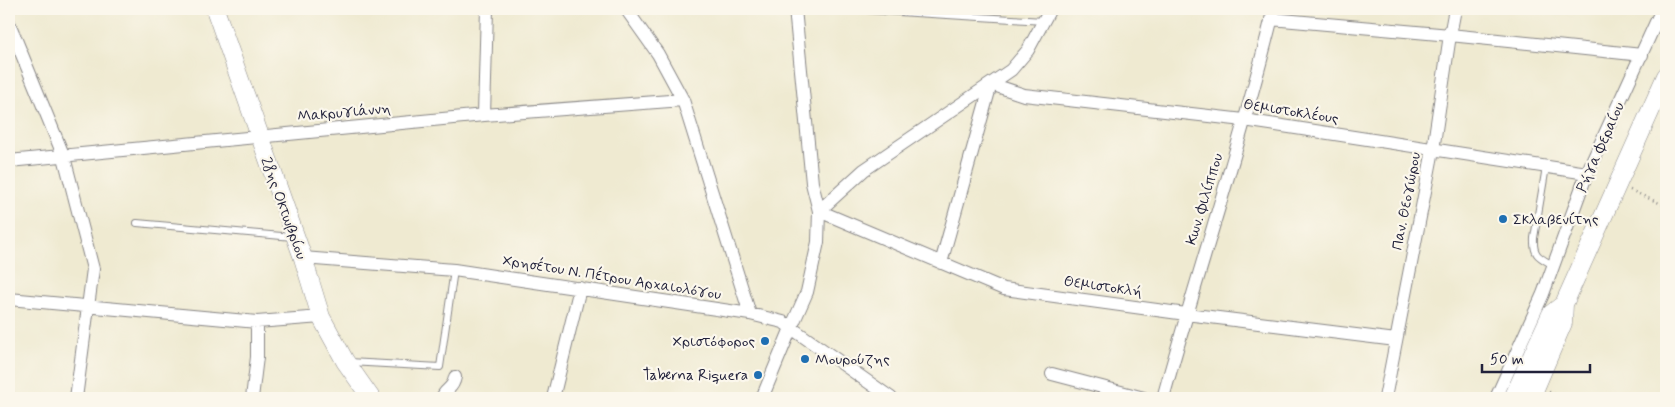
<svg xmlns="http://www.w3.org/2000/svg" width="1675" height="407" font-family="Mynerve,sans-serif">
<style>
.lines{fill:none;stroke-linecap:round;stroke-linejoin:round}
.lane-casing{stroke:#888686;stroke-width:8}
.street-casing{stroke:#888686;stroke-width:14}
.secondary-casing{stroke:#888686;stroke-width:19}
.path{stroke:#888686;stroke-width:2.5;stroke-dasharray:1 4;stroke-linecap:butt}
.lane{stroke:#fff;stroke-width:6}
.street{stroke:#fff;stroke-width:12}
.secondary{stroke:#fff;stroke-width:18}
.poi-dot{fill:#1f6fb2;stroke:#fbf7ec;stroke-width:2}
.labels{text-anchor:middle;stroke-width:4.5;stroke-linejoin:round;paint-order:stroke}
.street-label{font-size:15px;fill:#22223b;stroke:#fbf7ec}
.poi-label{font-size:15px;fill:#22223b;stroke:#fbf7ec;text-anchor:start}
</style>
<rect width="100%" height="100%" fill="#fbf7ec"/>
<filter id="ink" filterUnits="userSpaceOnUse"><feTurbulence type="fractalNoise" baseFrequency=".02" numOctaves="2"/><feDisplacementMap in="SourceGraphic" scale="10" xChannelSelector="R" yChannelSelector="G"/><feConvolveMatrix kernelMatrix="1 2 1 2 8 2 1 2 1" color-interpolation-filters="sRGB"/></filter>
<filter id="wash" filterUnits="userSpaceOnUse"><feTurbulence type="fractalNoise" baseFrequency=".0096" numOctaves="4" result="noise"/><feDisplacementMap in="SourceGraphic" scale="20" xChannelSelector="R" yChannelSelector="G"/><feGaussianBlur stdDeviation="1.12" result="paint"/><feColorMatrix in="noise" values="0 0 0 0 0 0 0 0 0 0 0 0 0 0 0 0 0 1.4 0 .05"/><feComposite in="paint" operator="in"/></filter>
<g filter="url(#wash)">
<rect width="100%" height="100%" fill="#efead1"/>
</g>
<g filter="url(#ink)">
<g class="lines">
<defs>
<path id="lane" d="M 850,9 L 1044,21
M 1546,167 L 1534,238 C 1533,256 1539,257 1553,265
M 137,223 L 293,237
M 349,362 L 440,367 L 454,270"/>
<path id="street" d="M 626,9 L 658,54 L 683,100 L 750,314
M 1271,19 L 1450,35 L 1642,55
M 9,23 L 64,157 L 93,269 L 76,398
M 484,115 L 487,9
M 9,161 L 484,115 L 683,100
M 819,211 L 1004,289 L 1186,314 L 1396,340
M 819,211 L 864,170 L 1011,70 L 1028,50 L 1050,9
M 303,258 L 454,270 L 750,314 L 783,322 L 891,398
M 941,263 L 991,84 L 1024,95 L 1244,120 L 1587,173
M 9,299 L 257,322 L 321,317
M 1052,374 L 1144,398
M 252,398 L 257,357 L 257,322
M 442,398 C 445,388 453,390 455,377
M 553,398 L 580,288
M 762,398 L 791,328 L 807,292 L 818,242 L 819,211 L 812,183 L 795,9
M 1163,398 C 1199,268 1242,140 1274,9
M 1385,398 L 1433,150 L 1450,35 L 1455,9
M 1496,398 L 1543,294 L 1587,173 L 1662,9"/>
<path id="secondary" d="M 215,9 L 303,258 L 321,317 L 345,361 L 371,398
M 1513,398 L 1551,314 L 1564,304
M 1531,398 L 1563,323 L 1564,304 L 1666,76"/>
</defs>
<use href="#lane" class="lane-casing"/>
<use href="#street" class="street-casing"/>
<use href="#secondary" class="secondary-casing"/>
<path class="path" d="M 1630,190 L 1666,206
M 1549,392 L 1564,398"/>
<use href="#lane" class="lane"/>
<use href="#street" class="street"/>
<use href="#secondary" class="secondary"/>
</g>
</g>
<g class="poi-dot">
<circle cx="1503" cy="219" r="5"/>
<circle cx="765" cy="341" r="5"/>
<circle cx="805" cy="359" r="5"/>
<circle cx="758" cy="375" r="5"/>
</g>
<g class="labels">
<g class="street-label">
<text transform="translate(1291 111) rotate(9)" y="5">Θεμιστοκλέους</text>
<text transform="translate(344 112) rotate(-5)" y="5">Μακρυγιάννη</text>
<text transform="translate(1600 147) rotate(-66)" y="5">Ρήγα Φεραίου</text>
<text transform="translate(1204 199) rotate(-73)" y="5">Κων. Φιλίππου</text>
<text transform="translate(1406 201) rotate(-79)" y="5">Παν. Θεογώρου</text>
<text transform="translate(284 208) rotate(70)" y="5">28ης Οκτωβρίου</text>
<text transform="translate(612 277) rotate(9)" y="5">Χρησέτου Ν. Πέτρου Αρχαιολόγου</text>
<text transform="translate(1103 286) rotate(8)" y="5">Θεμιστοκλή</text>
</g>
<g class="poi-label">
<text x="1513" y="224">Σκλαβενίτης</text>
<text x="755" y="346" text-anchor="end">Χριστόφορος</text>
<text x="815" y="364">Μουρούζης</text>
<text x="748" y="380" text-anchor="end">Taberna Riquera</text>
</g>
</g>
<rect width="1675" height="407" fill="none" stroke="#fbf7ec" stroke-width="30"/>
<path d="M1482 364v8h108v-8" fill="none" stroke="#22223b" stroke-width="2.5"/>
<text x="1490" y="364" font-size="15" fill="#22223b" stroke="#fbf7ec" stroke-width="4" paint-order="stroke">50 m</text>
</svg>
